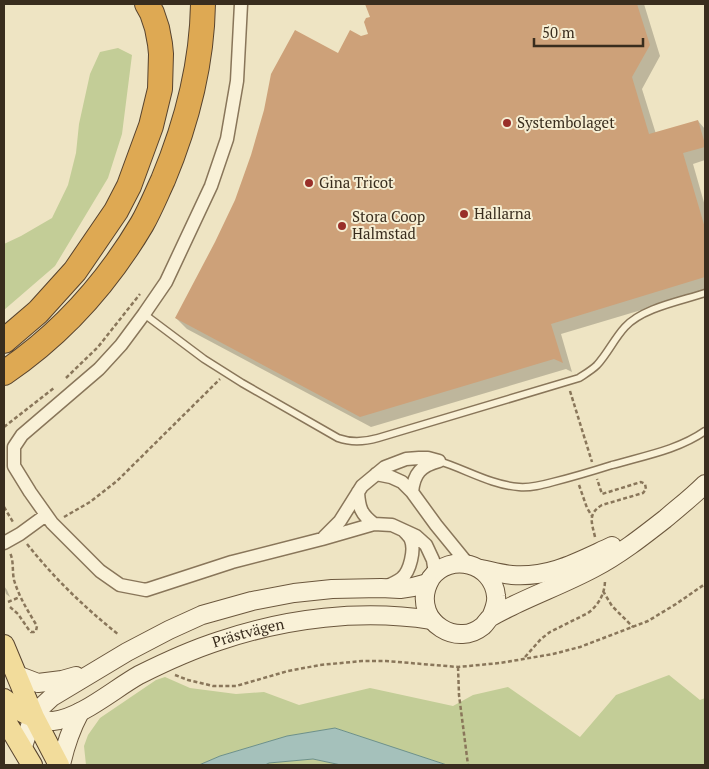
<svg xmlns="http://www.w3.org/2000/svg" width="709" height="769" font-family="'PT Serif',serif">
<style>
.green{fill:#c3cd97}
.water{fill:#a5c1bb;stroke:#6c9089}
.shadow{fill:#0003}
.building{fill:#cda179}
.lines{fill:none;stroke-linecap:round;stroke-linejoin:round}
.lane-casing{stroke:#89765a;stroke-width:9}
.street-casing{stroke:#89765a;stroke-width:15}
.secondary-casing{stroke:#6b573d;stroke-width:20}
.primary-casing{stroke:#57432e;stroke-width:22}
.highway-casing{stroke:#57432e;stroke-width:26}
.path{stroke:#89765a;stroke-width:2.5;stroke-dasharray:4 2.5;stroke-linecap:butt}
.lane{stroke:#f9f1d7;stroke-width:6}
.street{stroke:#f9f1d7;stroke-width:12}
.secondary{stroke:#f9f1d7;stroke-width:18}
.primary{stroke:#f2dc9b;stroke-width:20}
.highway{stroke:#dea953;stroke-width:24}
.poi-dot{fill:#992f29;stroke:#f6eed3;stroke-width:2}
.labels{text-anchor:middle;stroke-width:4;stroke-linejoin:round;paint-order:stroke}
.poi-label{font-size:15px;fill:#392d1e;stroke:#f6eed3;text-anchor:start}
.street-label{font-size:15px;fill:#392d1e;stroke:#f6eed3}
</style>
<rect width="100%" height="100%" fill="#eee4c3"/>
<path class="green" d="M 118,48 L 132,55 L 122,134 L 108,178 L 55,266 L 4,310 L 4,244 L 21,236 L 52,218 L 68,185 L 76,153 L 79,124 L 90,74 L 100,52 Z
M 669,675 L 700,700 L 705,698 L 705,765 L 447,765 L 335,728 L 287,736 L 220,756 L 199,765 L 86,765 L 84,746 L 88,735 L 100,718 L 156,680 L 165,677 L 190,688 L 236,694 L 264,692 L 299,705 L 370,688 L 453,706 L 473,695 L 508,687 L 580,737 L 616,695 Z
M 313,759 L 341,765 L 265,765 L 268,763 Z"/>
<path class="water" d="M 335,728 L 447,765 L 341,765 L 313,759 L 269,763 L 265,765 L 199,765 L 220,756 L 287,736 Z"/>
<path class="shadow" d="M 367,4 L 644,4 L 660,56 L 642,89 L 656,134 L 698,121 L 705,129 L 705,160 L 693,164 L 705,206 L 705,291 L 561,334 L 572,372 L 566,369 L 371,427 L 187,329 L 176,318 L 338,55 L 361,37 L 369,35 L 371,18 Z
M 4,586 L 7,590 L 10,597 L 6,594 Z"/>
<path class="building" d="M 365,4 L 637,4 L 650,45 L 632,77 L 649,134 L 698,120 L 705,144 L 705,147 L 683,153 L 705,228 L 705,277 L 551,324 L 563,363 L 554,359 L 360,417 L 175,318 L 215,242 L 235,200 L 251,155 L 264,110 L 271,74 L 295,30 L 338,53 L 350,30 L 361,36 L 368,34 L 364,22 L 366,18 L 370,17 Z"/>
<g class="lines">
<defs>
<path id="lane" d="M 144,314 L 204,359 L 242,383 L 338,438 C 352,443 364,442 378,438 L 579,378 C 585,374 592,370 597,365 C 608,353 614,339 625,327 C 642,308 681,301 705,293
M 439,461 C 465,469 491,485 519,487 C 531,488 542,485 553,482 C 573,477 593,471 612,465 C 643,456 678,450 705,431"/>
<path id="street" d="M 241,4 L 237,81 L 227,139 L 211,186 L 166,282 L 144,314 L 121,345 L 99,369 L 22,435 L 14,447 L 14,466 L 30,492 L 52,523 L 100,571 L 120,585 L 146,590 L 232,562 L 322,539 L 374,524 L 392,525 L 416,536 L 426,545 L 433,560 L 435,573
M 376,474 L 391,477 L 402,482 L 412,492 L 436,525 L 467,563
M 358,492 C 359,508 361,514 374,524
M 412,492 C 414,473 421,466 439,461
M 324,537 L 340,521 L 362,486 L 385,467 L 406,459 L 419,458 L 428,458 L 439,461
M 4,543 L 20,534 L 46,515
M 384,587 C 390,585 397,582 402,578 C 410,571 415,550 411,540 C 410,537 406,533 404,531"/>
<g id="secondary">
<path d="M 481,569 C 491,571 501,574 512,575 C 550,578 579,561 612,546"/>
<path d="M 491,617 C 494,610 497,603 496,596 C 493,563 450,552 431,578 C 425,588 423,600 427,611 C 432,625 448,635 463,634 C 470,634 478,630 483,626 C 486,623 488,619 491,617 C 496,614 502,611 508,608 C 536,594 566,583 594,568 C 619,555 642,537 665,519 C 679,507 692,497 705,484"/>
<path d="M 17,675 L 38,683 L 62,680 L 76,676"/>
<path id="s1" d="M 34,717 C 40,719 46,721 53,721 C 81,718 114,689 139,675 C 165,662 191,650 219,641 C 287,618 361,609 432,620"/>
<path d="M 22,749 L 30,726 L 38,710 L 52,697 L 127,652 L 169,630 L 202,615 L 252,601 L 294,593 L 332,589 L 381,588 L 400,589 L 413,587 L 428,583"/>
<path d="M 61,765 C 65,746 71,729 80,712"/>
</g>
<path id="primary" d="M 4,645 L 34,717 L 59,765
M 4,699 C 14,707 22,713 34,717
M 4,718 L 32,765"/>
<path id="highway" d="M 4,341 L 38,312 L 75,271 L 116,211 L 129,186 L 151,126 L 160,89 L 161,54 L 160,44 L 157,28 L 152,13 L 147,4
M 4,373 C 60,335 107,283 142,224 C 150,210 156,195 163,180 C 186,125 202,64 203,4"/>
</defs>
<use href="#lane" class="lane-casing"/>
<use href="#street" class="street-casing"/>
<use href="#secondary" class="secondary-casing"/>
<use href="#primary" class="primary-casing"/>
<use href="#highway" class="highway-casing"/>
<path class="path" d="M 66,378 L 98,347 L 140,294
M 570,391 L 592,462
M 4,427 L 54,388
M 579,485 L 587,508 L 592,516
M 4,507 L 13,522
M 64,517 L 90,502 L 117,481 L 220,379
M 595,537 C 592,523 587,514 602,505 L 643,493 L 646,489 L 645,484 L 641,482 L 602,494 L 597,479
M 27,544 C 55,579 84,607 119,635
M 603,591 L 612,606 L 633,627
M 8,602 L 20,597
M 10,607 L 18,614 L 29,630 L 31,632 L 34,632 L 36,631 L 37,626 C 28,611 19,597 14,580 C 12,571 14,561 10,553
M 525,657 L 541,639 L 550,632 L 588,613 C 599,605 605,593 605,580
M 458,667 L 459,695 L 468,765
M 175,675 L 188,680 L 213,686 L 236,686 L 288,671 L 320,665 L 362,661 L 386,661 L 458,667 L 500,663 L 553,654 L 580,647 L 648,621 L 676,604 L 705,584"/>
<use href="#lane" class="lane"/>
<use href="#street" class="street"/>
<use href="#secondary" class="secondary"/>
<use href="#primary" class="primary"/>
<use href="#highway" class="highway"/>
</g>
<g class="poi-dot">
<circle cx="507" cy="123" r="5"/>
<circle cx="309" cy="183" r="5"/>
<circle cx="464" cy="214" r="5"/>
<circle cx="342" cy="226" r="5"/>
</g>
<g class="labels">
<g class="poi-label">
<text x="517" y="128">Systembolaget</text>
<text x="319" y="188">Gina Tricot</text>
<text x="474" y="219">Hallarna</text>
<text x="352" y="222">Stora Coop<tspan x="352" dy="17">Halmstad</tspan></text>
</g>
<g class="street-label">
<text dy="5" stroke="none"><textPath href="#s1" startOffset="235">Prästvägen</textPath></text>
</g>
</g>
<rect width="709" height="769" fill="none" stroke="#392d1e" stroke-width="10"/>
<path d="M534 38v8h109v-8" fill="none" stroke="#392d1e" stroke-width="2.5"/>
<text x="542" y="38" font-size="15" fill="#392d1e" stroke="#f6eed3" stroke-width="4" paint-order="stroke">50 m</text>
</svg>
